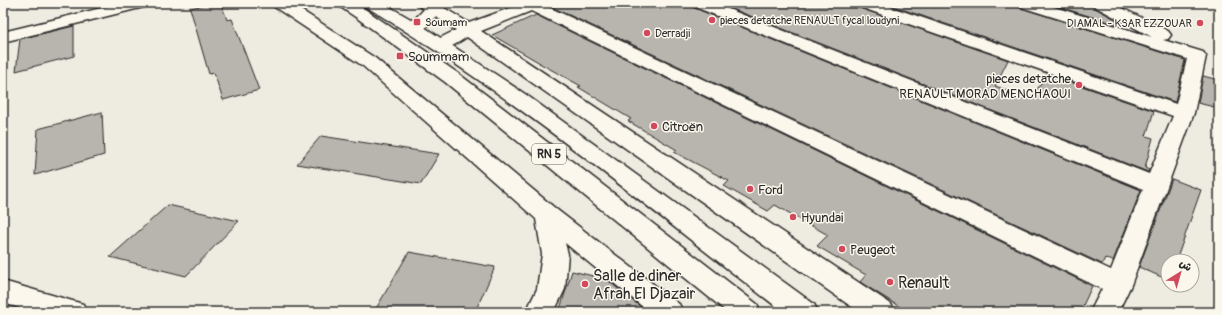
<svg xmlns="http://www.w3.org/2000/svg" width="1222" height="315" font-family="Pangolin,'Playpen Sans Arabic',sans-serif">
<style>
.building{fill:#b8b5ae;stroke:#2b2b2b}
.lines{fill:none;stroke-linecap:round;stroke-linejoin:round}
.minor-casing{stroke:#2b2b2b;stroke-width:3}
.tertiary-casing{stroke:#2b2b2b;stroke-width:3}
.trunk-casing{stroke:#2b2b2b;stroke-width:3}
.minor{fill:#fbf7ec;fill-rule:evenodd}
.tertiary{fill:#fbf7ec;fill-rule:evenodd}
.trunk{fill:#fbf7ec;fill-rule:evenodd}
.poi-dot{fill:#d1495b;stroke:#fbf7ec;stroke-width:1.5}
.labels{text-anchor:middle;stroke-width:3;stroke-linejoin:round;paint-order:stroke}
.far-poi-label{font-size:11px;fill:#2b2b2b;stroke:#fbf7ec;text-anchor:start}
.shield{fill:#fbf7ec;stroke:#696865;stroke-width:1}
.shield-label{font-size:12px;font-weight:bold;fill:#2b2b2b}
.poi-label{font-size:13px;fill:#2b2b2b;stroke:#fbf7ec;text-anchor:start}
.near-poi-label{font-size:16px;fill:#2b2b2b;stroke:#fbf7ec;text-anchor:start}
</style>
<rect width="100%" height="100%" fill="#eeebe0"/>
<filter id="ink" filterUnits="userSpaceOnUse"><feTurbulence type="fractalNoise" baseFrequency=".025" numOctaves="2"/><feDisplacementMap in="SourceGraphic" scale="8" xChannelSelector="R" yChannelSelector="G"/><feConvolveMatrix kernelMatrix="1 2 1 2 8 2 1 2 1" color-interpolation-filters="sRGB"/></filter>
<g filter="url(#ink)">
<path class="building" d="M 213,3 L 221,3 L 227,20 L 232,19 L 259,90 L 223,100 L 214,73 L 209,74 L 190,8 Z
M 561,3 L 690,3 L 692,7 L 1141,190 L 1113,261 L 1105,258 L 1102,264 L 552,7 Z
M 717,3 L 854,3 L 857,7 L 1008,60 L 995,86 L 1031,99 L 1047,74 L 1154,111 L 1146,136 L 1153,138 L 1145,168 L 1149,170 L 1148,172 Z
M 884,3 L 1015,3 L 1018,7 L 1185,60 L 1175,102 Z
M 1046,3 L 1091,3 L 1093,7 L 1126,25 L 1125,27 Z
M 536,15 L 1092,286 L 1080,312 L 908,312 L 860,282 L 866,275 L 817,246 L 828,235 L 775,205 L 768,211 L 724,186 L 729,181 L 674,152 L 677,150 L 628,121 L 631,119 L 578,87 L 581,86 L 539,63 L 540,63 L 492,35 Z
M 74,26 L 74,56 L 16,71 L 20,39 Z
M 1203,76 L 1219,80 L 1218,108 L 1198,103 Z
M 102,112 L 104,155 L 35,175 L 38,129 Z
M 321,136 L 439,154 L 421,184 L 297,164 Z
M 1172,179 L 1201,190 L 1176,261 L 1168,261 L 1168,280 L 1139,267 Z
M 168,205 L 239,221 L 186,276 L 110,257 Z
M 409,252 L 495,267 L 475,312 L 374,312 Z
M 572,271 L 606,279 L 647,312 L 559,312 Z"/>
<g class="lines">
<defs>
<path id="minor" d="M 122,3 L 150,3 L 148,6 L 3,42 L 3,32 Z
M 271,3 L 290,3 L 375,58 L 556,209 L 679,304 L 683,312 L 649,312 L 565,243 L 568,254 L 565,289 L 554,312 L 526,312 L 537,289 L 542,254 L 536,219 L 363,66 L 273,6 Z
M 417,3 L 436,3 L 469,23 L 516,6 L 514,3 L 545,3 L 544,5 L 1111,270 L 1143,189 L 693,6 L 691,3 L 713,3 L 1149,174 L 1173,116 L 857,6 L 855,3 L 879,3 L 1176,104 L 1187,59 L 1018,6 L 1016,3 L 1041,3 L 1152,37 L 1094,6 L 1092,3 L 1112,3 L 1168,31 L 1171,35 L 1168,39 L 1163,40 L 1203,52 L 1206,56 L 1194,113 L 1131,285 L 1118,312 L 1090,312 L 1102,289 L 531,11 L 481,31 L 891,304 L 895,312 L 859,312 L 467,37 C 457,43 446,52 434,49 L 431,45 L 434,41 L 456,30 L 419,6 Z
M 3,281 L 83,304 L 87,312 L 34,312 L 3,303 Z"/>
<path id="tertiary" d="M 430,3 L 447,3 L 421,33 L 415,34 L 409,33 L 406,29 L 409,25 Z"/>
<path id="trunk" d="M 337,3 L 356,3 L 459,74 L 757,304 L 761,312 L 727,312 L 445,82 L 357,18 L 339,6 Z
M 363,3 L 383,3 L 421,25 L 525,94 L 814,304 L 818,312 L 783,312 C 647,207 513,95 365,6 Z"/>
</defs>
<use href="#minor" class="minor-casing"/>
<use href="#tertiary" class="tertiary-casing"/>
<use href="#trunk" class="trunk-casing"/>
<use href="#minor" class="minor"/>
<use href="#tertiary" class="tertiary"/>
<use href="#trunk" class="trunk"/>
</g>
</g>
<g class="poi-dot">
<circle cx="712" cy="20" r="4"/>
<rect x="413" y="18" width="8" height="8" rx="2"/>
<circle cx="1200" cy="23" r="4"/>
<circle cx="647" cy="33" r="4"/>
<rect x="396" y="52" width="8" height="8" rx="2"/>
<circle cx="1079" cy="85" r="4"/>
<circle cx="654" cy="126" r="4"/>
<circle cx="750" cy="189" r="4"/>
<circle cx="793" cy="217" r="4"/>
<circle cx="842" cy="249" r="4"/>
<circle cx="890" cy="282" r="4"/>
<circle cx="585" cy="284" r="4"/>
</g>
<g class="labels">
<g class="far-poi-label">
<text x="720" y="24">pieces detatche RENAULT fycal loudyni</text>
<text x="425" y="26">Soumam</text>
<text x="1192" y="27" text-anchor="end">DIAMAL - KSAR EZZOUAR</text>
<text x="655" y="37">Derradji</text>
</g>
<rect class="shield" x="532" y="144" width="34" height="20" rx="3"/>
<g class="shield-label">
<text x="549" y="158">RN 5</text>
</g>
<g class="poi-label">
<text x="408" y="61">Soummam</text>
<text x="1071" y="83" text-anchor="end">pieces detatche<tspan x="1071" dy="15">RENAULT MORAD MENCHAOUI</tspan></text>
<text x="662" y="131">Citroën</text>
<text x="758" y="194">Ford</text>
<text x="801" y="222">Hyundai</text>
<text x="850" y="254">Peugeot</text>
</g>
<g class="near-poi-label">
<text x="593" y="281">Salle de diner<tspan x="593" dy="18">Afrah El Djazair</tspan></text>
<text x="898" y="288">Renault</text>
</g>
</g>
<rect width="1222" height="315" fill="none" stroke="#fbf7ec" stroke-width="16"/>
<rect x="8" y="8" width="1206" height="299" fill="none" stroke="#2b2b2b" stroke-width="1.5" filter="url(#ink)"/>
<g transform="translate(1180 273) rotate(37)"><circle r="19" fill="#fbf7ec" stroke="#a8a59f"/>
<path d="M0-3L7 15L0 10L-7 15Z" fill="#d1495b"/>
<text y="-6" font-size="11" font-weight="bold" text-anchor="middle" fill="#2b2b2b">ش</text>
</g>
</svg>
